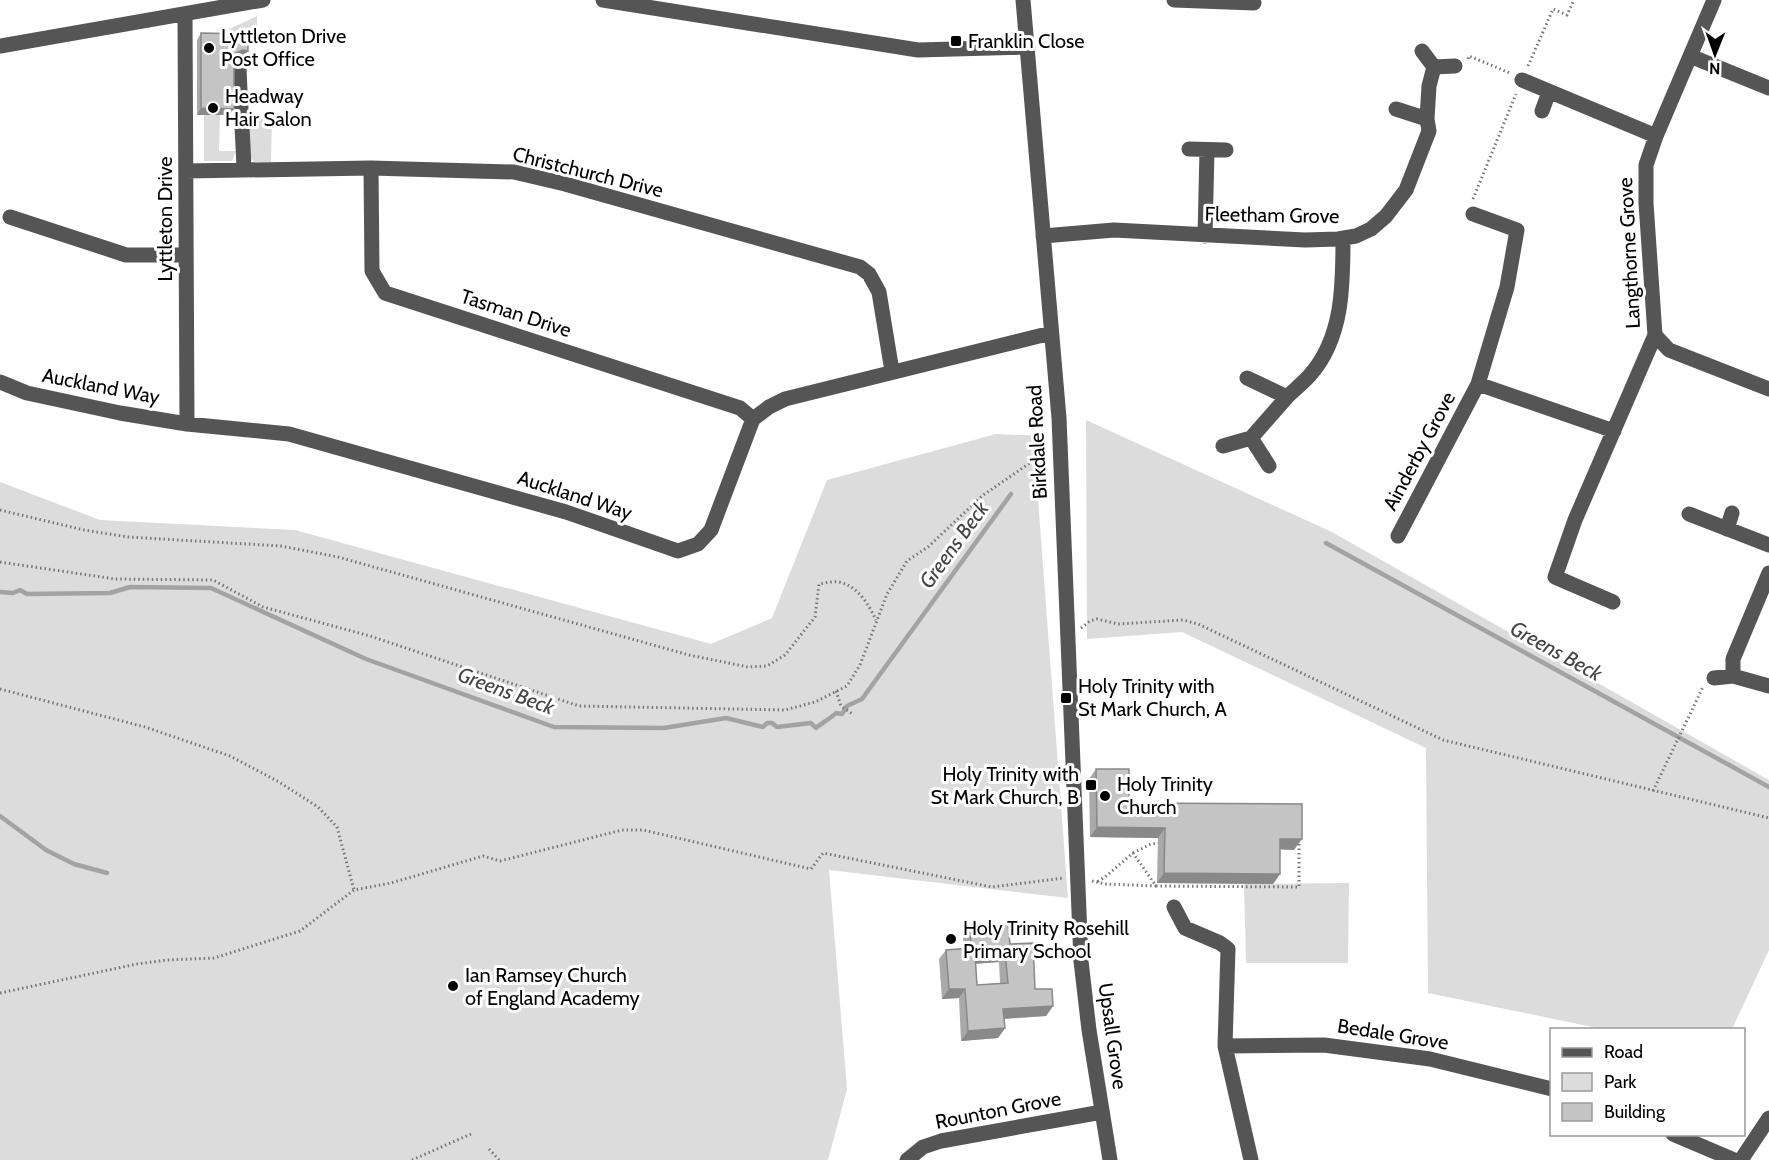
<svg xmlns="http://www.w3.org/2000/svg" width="1769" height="1160" font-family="Cabin,sans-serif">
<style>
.green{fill:#dcdcdc}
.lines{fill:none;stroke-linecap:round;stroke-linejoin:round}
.stream{stroke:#a3a3a3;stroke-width:4.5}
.path{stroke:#777;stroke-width:3;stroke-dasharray:1.5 3;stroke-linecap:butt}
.minor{stroke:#555;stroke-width:15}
.wall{fill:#a9a9a9;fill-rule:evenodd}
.shaded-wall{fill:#898989}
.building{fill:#c4c4c4;stroke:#898989;stroke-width:1.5;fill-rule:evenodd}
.poi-dot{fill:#000;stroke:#fff;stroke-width:2}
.labels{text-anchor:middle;stroke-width:6;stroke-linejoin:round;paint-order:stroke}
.poi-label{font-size:20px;fill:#000;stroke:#fff;text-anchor:start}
.street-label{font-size:20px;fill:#000;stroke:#fff}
.water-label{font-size:21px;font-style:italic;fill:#444;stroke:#fff}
</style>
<rect width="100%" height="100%" fill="#fff"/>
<path class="green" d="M 257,16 L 257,39 L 208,39 Z
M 204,115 L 220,115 L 219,151 L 236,151 L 232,161 L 204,161 Z
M 254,118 L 272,118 L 271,162 L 254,162 L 250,157 L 250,122 Z
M 1086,420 L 1332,532 L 1769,780 L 1769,950 L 1732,1029 L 1602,1029 L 1428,993 L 1426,748 L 1182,632 L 1087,639 Z
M 996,434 L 1046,436 L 1047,455 L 1038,499 L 1068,898 L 829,870 L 847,1089 L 828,1160 L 0,1160 L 0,482 L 100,520 L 295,530 L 711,644 L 772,618 L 827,480 Z
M 1349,883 L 1348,963 L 1246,963 L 1244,884 Z"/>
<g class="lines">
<path class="stream" d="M 1326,543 L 1769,787
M 0,592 L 13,593 L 20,590 L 27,594 L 110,593 L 130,587 L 211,588 L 366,659 L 554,727 L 664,728 L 726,718 L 763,727 L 767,723 L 772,723 L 777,727 L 811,723 L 816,728 C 823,722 830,719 836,713 L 842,714 L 847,706 L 862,699 L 1011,494
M 0,816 L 46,850 L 74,864 L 107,873"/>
<path class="path" d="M 1468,59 L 1469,56 L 1510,73
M 1528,66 L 1553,9 L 1567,15 L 1574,0
M 1473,199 L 1516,94
M 0,510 L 84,530 L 128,537 L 281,546 L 338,557 L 689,655 L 748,667 L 767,666 L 785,655 L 815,617 L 819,584 C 826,583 833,581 839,582 C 858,586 869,605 876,620
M 0,562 L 115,579 L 213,580 L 263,607 L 370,636 L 579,706 L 785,710 L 815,702 L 847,686 L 860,665 L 887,594 L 907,561 L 928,547 L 982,496 L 1037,458 L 1045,456
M 1081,628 L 1090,621 L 1097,619 L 1118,624 L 1183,620 L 1198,624 L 1443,740 L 1769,818
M 0,689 L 145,727 L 230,756 L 279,782 L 318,807 L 337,827 L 354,890
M 836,691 L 841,706 L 854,715
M 1653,791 L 1703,687
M 1133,853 L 1151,844 L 1158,843
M 1092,881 L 1105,884 L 1156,886 L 1133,853 L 1105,877 L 1097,882
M 1156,886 L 1299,887 L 1299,840
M 0,993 L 137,964 L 167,960 L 214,958 L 300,931 L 354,890 L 391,883 L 483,856 L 500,861 L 622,830 L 643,830 L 811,869 L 823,853 L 992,887 L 1064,878
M 489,1149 L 499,1160
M 412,1160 L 471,1134"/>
<path class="minor" d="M 603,0 L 918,50 L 1028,47
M 1023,0 L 1059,418 L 1081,961 L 1089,1030 L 1110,1160
M 1174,0 L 1254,3
M 185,14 L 187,424
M 0,46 L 263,0
M 1422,51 L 1434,67
M 1690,56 L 1769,88
M 239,66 C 240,101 243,135 244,170
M 1522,80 L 1656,136
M 1396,109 L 1427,119
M 1542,111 L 1549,92
M 1189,149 L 1226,150
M 371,168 L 372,271 L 385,293 L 740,408 L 753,419
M 186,171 L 371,168 L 514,172 L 565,184 L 860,267 L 869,274 L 879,292 L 892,371
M 1473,214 L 1517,230 L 1507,287 L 1478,384
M 10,217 L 126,255 L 186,255
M 1043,236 L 1114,230 L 1305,240 L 1338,239 L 1356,236 L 1371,229 L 1386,216 L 1406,190 L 1429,131 L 1427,119 L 1429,86 L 1434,67 L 1455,66
M 1205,236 L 1207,150
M 1655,335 L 1669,350 L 1769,389
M 0,382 L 27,393 L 120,413 L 187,424 L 289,434 L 566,512 L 678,551 L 698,544 L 711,530 L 753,419 L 769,407 L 785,399 L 1051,333
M 1287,397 C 1294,390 1303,383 1310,375 C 1343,338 1343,285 1343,239
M 1251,438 L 1269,466
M 1223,446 L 1251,438 L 1287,397 L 1247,378
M 1689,514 L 1769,545
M 1727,529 L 1732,513
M 1398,536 L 1478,384 L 1614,431
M 1769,573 L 1733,659 L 1733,676 L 1769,686
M 1613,602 L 1555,577 L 1575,520 L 1655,335 L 1646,203 L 1646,165 L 1656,136 L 1714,0
M 1714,678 L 1733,676
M 1174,907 L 1185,928 L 1220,943 L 1228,949 L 1225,1046 L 1251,1160
M 1225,1046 L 1324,1045 L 1430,1059 L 1552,1089
M 1673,1134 L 1734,1160
M 907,1160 L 923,1147 L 941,1141 L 1102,1112
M 1741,1160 L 1769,1118"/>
</g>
<path class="wall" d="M 201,33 L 248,51 L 243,57 L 238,56 L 234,58 L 234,109 L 229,115 L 197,115 L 197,40 Z
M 1096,769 L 1129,803 L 1294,850 L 1280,849 L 1280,874 L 1273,884 L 1157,883 L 1158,838 L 1090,837 L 1089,779 Z
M 970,928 L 1010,944 L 1035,989 L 1053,1006 L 1046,1016 L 1004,1019 L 1005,1028 L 998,1038 L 961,1041 L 959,998 L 942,999 L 939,959 L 946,950 L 964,949 L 963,938 ZM 999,962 L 1000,983 L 977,985 L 975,964 Z"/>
<path class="shaded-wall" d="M 243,50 L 248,51 L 243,57 L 238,56 L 229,60 L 234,54 Z
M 201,108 L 234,109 L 229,115 L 197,115 Z
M 1097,827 L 1165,828 L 1158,838 L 1090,837 Z
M 1280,839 L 1302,839 L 1294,850 L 1273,849 Z
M 1164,873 L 1280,874 L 1273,884 L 1157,883 Z
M 1005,952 L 999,962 L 968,964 L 975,955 Z
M 949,989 L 965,989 L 959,998 L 942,999 Z
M 1053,1006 L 1046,1016 L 997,1019 L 1003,1009 Z
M 1005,1028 L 998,1038 L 961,1041 L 968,1031 Z"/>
<path class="building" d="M 201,33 L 248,34 L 248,51 L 243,50 L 234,54 L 234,109 L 201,108 Z
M 1096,769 L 1129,769 L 1129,803 L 1302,804 L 1302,839 L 1280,839 L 1280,874 L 1164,873 L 1165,828 L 1097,827 Z
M 1008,925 L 1010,944 L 1033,943 L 1035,989 L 1052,989 L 1053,1006 L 1003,1009 L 1005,1028 L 968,1031 L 965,989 L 949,989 L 946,950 L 971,948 L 970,928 ZM 1005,952 L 1008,983 L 977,985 L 975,955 Z"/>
<g class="poi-dot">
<rect x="950" y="35" width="12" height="12" rx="3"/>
<circle cx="209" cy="48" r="6"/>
<circle cx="213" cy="108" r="6"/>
<rect x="1060" y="692" width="12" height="12" rx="3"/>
<rect x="1085" y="779" width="12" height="12" rx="3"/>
<circle cx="1105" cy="796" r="6"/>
<circle cx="951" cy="939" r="6"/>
<circle cx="453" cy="986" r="6"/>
</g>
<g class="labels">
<g class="poi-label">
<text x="221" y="43">Lyttleton Drive<tspan x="221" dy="23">Post Office</tspan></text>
<text x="968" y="48">Franklin Close</text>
<text x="225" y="103">Headway<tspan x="225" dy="23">Hair Salon</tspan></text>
<text x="1078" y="693">Holy Trinity with<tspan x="1078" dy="23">St Mark Church, A</tspan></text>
<text x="1079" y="781" text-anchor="end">Holy Trinity with<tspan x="1079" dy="23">St Mark Church, B</tspan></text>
<text x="1117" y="791">Holy Trinity<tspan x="1117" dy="23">Church</tspan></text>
<text x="963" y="935">Holy Trinity Rosehill<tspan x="963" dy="23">Primary School</tspan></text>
<text x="465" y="982">Ian Ramsey Church<tspan x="465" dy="23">of England Academy</tspan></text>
</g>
<g class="street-label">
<text transform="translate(588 172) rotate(14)" y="7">Christchurch Drive</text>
<text transform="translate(1272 215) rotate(1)" y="7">Fleetham Grove</text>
<text transform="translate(165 219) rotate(-90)" y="7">Lyttleton Drive</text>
<text transform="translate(1629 253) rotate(-93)" y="7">Langthorne Grove</text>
<text transform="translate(516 313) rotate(18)" y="7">Tasman Drive</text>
<text transform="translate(101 386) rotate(11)" y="7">Auckland Way</text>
<text transform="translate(1037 442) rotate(-93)" y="7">Birkdale Road</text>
<text transform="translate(1419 451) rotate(-62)" y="7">Ainderby Grove</text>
<text transform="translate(575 495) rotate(18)" y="7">Auckland Way</text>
<text transform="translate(1393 1034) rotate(9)" y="7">Bedale Grove</text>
<text transform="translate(1113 1036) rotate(82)" y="7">Upsall Grove</text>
<text transform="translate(998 1110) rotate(-11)" y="7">Rounton Grove</text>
</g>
<g class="water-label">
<text transform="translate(954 545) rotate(-54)" y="7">Greens Beck</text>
<text transform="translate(1556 651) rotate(29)" y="7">Greens Beck</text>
<text transform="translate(506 691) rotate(20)" y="7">Greens Beck</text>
</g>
</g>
<rect x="1550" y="1028" width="195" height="108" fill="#ffffff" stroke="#999999" stroke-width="1.5"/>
<rect x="1562" y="1048" width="30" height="9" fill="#555555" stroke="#999999" stroke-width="1.5"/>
<text x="1604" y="1058" font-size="18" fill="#000000">Road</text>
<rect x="1562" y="1073" width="30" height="18" fill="#dcdcdc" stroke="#999999" stroke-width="1.5"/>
<text x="1604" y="1088" font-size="18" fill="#000000">Park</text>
<rect x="1562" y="1103" width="30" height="18" fill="#c4c4c4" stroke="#999999" stroke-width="1.5"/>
<text x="1604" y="1118" font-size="18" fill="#000000">Building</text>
<g transform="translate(1715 54) rotate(181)" stroke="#ffffff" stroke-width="4.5" paint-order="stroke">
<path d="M0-4.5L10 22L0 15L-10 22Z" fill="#000000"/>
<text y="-9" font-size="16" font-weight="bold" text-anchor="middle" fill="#000000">N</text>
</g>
</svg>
